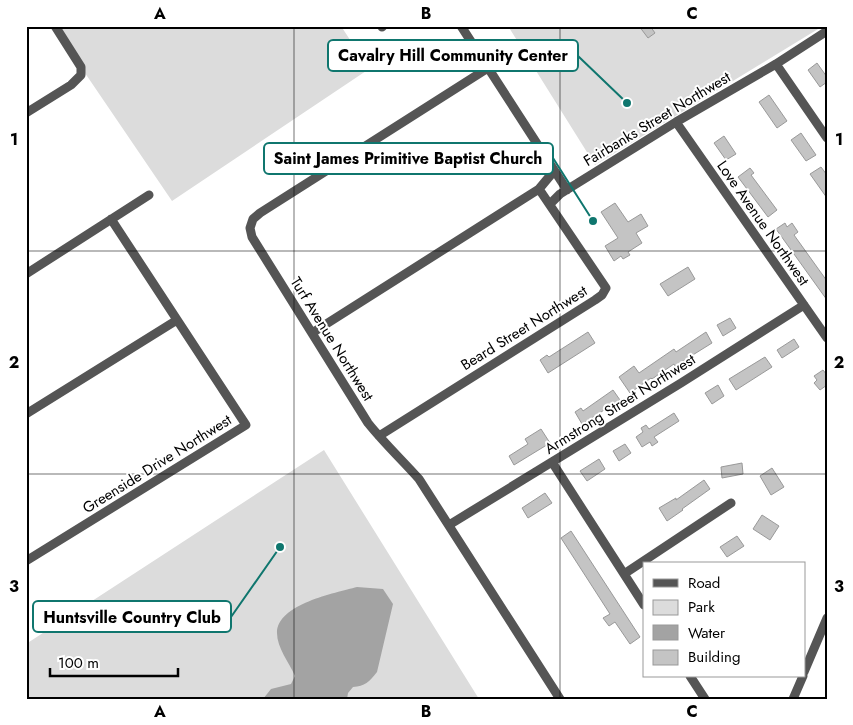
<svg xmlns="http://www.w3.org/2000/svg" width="853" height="725" font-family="Jost,sans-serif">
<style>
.green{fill:#dcdcdc}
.water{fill:#a3a3a3}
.building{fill:#c4c4c4;stroke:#999}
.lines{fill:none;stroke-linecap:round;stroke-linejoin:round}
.minor{stroke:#555;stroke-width:9}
.grid{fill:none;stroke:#000;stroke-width:1;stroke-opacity:0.55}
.labels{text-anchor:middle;stroke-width:4;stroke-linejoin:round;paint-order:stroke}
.street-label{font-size:15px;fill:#000;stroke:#fff}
.leader{fill:none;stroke:#0f766e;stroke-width:2}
.callout-dot{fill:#0f766e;stroke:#fff;stroke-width:2}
.callout{fill:#fff;stroke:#0f766e;stroke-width:2}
.callout-label{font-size:16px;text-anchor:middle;font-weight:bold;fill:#000}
.neatline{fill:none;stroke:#000;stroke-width:2}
.grid-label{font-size:16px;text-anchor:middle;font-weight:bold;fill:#000}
</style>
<rect width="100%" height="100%" fill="#fff"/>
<path class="green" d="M 53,26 L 341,26 L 369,69 L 172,201 Z
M 508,26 L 823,26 L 595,165 Z
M 324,450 L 479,699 L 26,699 L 26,644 Z"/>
<path class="water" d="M 357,587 L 383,589 L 393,604 L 377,672 C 369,682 365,686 353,687 L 348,693 L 347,699 L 263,699 L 271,689 L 291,684 L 295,676 C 289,662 277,648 277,633 C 277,604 335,593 357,587 Z"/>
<path class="building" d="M 639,26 L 650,26 L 655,33 L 648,38 Z
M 817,63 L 827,77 L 827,82 L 820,87 L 808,70 Z
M 769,95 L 787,121 L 777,128 L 759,102 Z
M 801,133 L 816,155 L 806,161 L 791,140 Z
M 724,136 L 736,154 L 726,160 L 714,143 Z
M 821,167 L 827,175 L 827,198 L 810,174 Z
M 750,168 L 754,173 L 751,175 L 777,210 L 768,217 L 738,177 Z
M 615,203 L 628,222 L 641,214 L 648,226 L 636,233 L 642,243 L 628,252 L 630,255 L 623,259 L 621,256 L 614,261 L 605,246 L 618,238 L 601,212 Z
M 785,223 L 787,227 L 792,223 L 798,232 L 794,235 L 827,281 L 827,300 L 776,229 Z
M 688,267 L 695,279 L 668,296 L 660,284 Z
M 730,318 L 736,328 L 723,336 L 717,325 Z
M 588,332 L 595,343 L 548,373 L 540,360 L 547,355 L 549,357 Z
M 706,332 L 712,343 L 675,366 L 674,364 L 652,379 L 651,378 L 630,393 L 619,377 L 634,366 L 639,373 L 674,349 L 676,352 Z
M 794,339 L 799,347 L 782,358 L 777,350 Z
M 765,357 L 772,367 L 736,390 L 729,379 Z
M 823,370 L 827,375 L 827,385 L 820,390 L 814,383 L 817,380 L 814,376 Z
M 718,385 L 724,396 L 712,404 L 705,393 Z
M 613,390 L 620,400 L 582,424 L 575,412 L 581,408 L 583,411 Z
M 674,413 L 679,421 L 654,437 L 658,442 L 652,446 L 650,442 L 642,447 L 636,437 L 643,432 L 641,428 L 646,425 L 649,429 Z
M 541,429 L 550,443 L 514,465 L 509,456 L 528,444 L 525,439 Z
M 625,444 L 631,453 L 619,461 L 613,451 Z
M 599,459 L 605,469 L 587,481 L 580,471 Z
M 742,463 L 743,474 L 722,478 L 721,467 Z
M 772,468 L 784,487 L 771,495 L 760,476 Z
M 704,480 L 710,489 L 682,509 L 683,510 L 667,521 L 659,508 L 676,498 L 676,500 Z
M 545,493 L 552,503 L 528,518 L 522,508 Z
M 762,515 L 779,526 L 770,540 L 753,529 Z
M 571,531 L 640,637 L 630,644 L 615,622 L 609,626 L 603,618 L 610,614 L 561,538 Z
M 737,536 L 744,546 L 727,557 L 720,547 Z"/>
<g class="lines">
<path class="minor" d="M 461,26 L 567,190
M 382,27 L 383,26
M 776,64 L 827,138
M 488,68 L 260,213 L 253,219 L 250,228 L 252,237 L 368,423 C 384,443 402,460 419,479 L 560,699
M 26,113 L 71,85 L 81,75 L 81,67 L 55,26
M 676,122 L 827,338
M 550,204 L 560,194 L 676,122 L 776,64 L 827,31
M 26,274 L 149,195
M 312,333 L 539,189 L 554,171
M 26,414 L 177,320
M 379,436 L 595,300 L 602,295 L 606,288 L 539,189
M 552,462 L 644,605
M 449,525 L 681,383 L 804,305
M 26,561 L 246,425 L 111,219
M 624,574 L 731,503
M 804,672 L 827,618
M 690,676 L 705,699
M 793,699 L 803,676"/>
</g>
<path class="grid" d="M 294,26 L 294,699M 560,26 L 560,699M 26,251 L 827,251M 26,474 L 827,474"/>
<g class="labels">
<g class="street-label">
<text transform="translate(657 119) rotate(-31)" y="5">Fairbanks Street Northwest</text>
<text transform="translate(763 223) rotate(55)" y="5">Love Avenue Northwest</text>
<text transform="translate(524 328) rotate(-32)" y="5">Beard Street Northwest</text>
<text transform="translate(332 339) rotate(58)" y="5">Turf Avenue Northwest</text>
<text transform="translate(620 404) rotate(-32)" y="5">Armstrong Street Northwest</text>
<text transform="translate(157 464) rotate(-32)" y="5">Greenside Drive Northwest</text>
</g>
</g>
<path class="leader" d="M627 103L578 56M593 221L553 158M280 547L231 617"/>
<g class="callout-dot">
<circle cx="627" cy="103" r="5"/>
<circle cx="593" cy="221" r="5"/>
<circle cx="280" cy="547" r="5"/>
</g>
<g class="callout">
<rect x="328" y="40" width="250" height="31" rx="5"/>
<rect x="264" y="143" width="289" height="31" rx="5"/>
<rect x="33" y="601" width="198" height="31" rx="5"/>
</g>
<g class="callout-label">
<text x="453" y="61">Cavalry Hill Community Center</text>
<text x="408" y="164">Saint James Primitive Baptist Church</text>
<text x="132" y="623">Huntsville Country Club</text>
</g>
<rect width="853" height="725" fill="none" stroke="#ffffff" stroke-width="55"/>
<rect x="643" y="562" width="162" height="115" fill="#ffffff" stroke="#999999"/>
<rect x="653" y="579" width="25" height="8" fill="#555555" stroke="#999999"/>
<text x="688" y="588" font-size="15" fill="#000000">Road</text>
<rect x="653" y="600" width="25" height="15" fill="#dcdcdc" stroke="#999999"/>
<text x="688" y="612" font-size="15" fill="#000000">Park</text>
<rect x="653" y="625" width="25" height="15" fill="#a3a3a3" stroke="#999999"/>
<text x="688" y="638" font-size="15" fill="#000000">Water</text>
<rect x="653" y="650" width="25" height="15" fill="#c4c4c4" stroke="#999999"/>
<text x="688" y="662" font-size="15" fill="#000000">Building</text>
<path d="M50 668v8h128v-8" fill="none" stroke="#000000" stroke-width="2.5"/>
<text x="58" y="668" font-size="15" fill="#000000" stroke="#ffffff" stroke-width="4" paint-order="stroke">100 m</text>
<rect x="28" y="28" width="798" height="670" class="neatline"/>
<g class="grid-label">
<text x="160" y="19">A</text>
<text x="426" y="19">B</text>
<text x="692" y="19">C</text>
<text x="14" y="145">1</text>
<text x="839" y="145">1</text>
<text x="14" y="368">2</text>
<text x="839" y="368">2</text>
<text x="14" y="592">3</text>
<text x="839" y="592">3</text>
<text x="160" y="717">A</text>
<text x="426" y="717">B</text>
<text x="692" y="717">C</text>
</g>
</svg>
